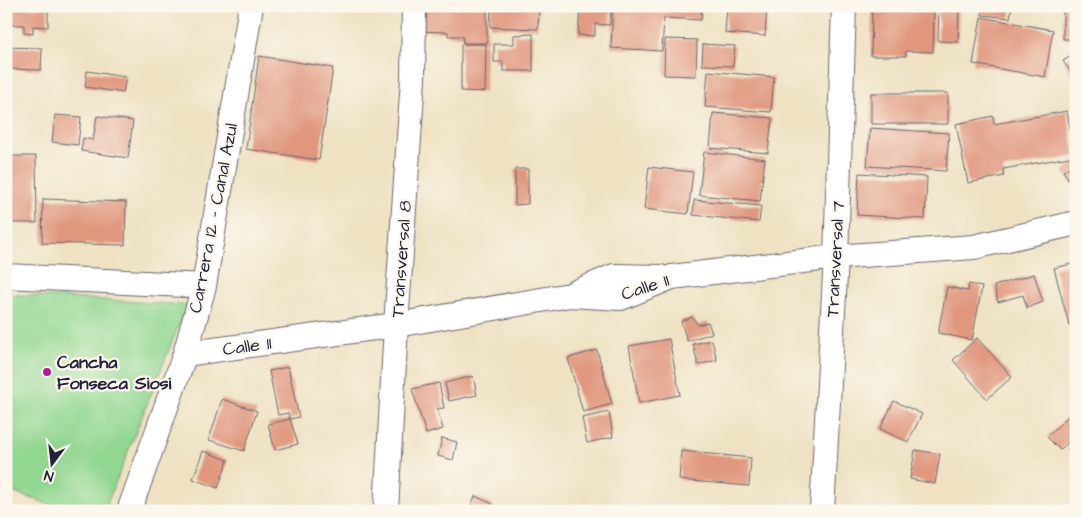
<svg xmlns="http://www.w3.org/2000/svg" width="1082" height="517" font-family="'Architects Daughter',sans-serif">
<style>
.green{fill:#92d791;stroke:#5a7c66}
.building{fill:#e0977e}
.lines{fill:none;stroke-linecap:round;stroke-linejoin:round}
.street-casing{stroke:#69656b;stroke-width:26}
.street{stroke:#fff;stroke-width:24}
.poi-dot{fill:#b5179e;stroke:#fbf7ec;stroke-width:2}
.labels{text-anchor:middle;stroke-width:4.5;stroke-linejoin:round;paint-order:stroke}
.street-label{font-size:18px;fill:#22223b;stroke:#fbf7ec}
.poi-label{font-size:18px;font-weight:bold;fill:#22223b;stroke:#fbf7ec;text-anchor:start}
</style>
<rect width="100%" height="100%" fill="#fbf7ec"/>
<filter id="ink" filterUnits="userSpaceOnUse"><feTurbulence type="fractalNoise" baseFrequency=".02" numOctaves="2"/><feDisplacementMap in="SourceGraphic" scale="10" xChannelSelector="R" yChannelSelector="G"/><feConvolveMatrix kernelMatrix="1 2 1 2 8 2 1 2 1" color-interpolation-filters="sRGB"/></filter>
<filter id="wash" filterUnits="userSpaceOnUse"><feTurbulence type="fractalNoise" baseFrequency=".0096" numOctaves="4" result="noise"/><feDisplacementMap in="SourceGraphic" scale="20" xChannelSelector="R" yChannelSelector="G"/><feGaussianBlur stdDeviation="1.12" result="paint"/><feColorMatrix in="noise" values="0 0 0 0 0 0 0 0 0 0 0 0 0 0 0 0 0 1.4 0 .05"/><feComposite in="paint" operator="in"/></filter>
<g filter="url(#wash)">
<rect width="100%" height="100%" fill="#eee2c3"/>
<path class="green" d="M 6,294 L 187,305 L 104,511 L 70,511 L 6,490 Z"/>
<g id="blocks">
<path class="building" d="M 417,6 L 487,6 L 487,43 L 463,43 L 463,36 L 448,36 L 448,32 L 415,31 Z
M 491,6 L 539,6 L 538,29 L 490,27 Z
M 580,6 L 611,6 L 610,25 L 595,24 L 595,36 L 578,35 Z
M 613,6 L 702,6 L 701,20 L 664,18 L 662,51 L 611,48 Z
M 727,6 L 767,6 L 765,36 L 725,33 Z
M 872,6 L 934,6 L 933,52 L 906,51 L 906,56 L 871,56 Z
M 939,6 L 959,6 L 958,42 L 938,41 Z
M 983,6 L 1012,6 L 1010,18 L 982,15 Z
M 1063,6 L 1076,6 L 1076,39 L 1063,39 Z
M 6,7 L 48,8 L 48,27 L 33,26 L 33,34 L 24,33 L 24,25 L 6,25 Z
M 981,17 L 1053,30 L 1045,77 L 973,64 Z
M 533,34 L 533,71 L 503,71 L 503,62 L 494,62 L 494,44 L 514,44 L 514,35 Z
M 665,39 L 697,40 L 696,76 L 664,75 Z
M 461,44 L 486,44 L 485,92 L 461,91 Z
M 703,44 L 735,46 L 733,66 L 702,65 Z
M 6,47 L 42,48 L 41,70 L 6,69 Z
M 1076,53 L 1076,72 L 1072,74 L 1063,61 Z
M 259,56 L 333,68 L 319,160 L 246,149 Z
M 87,71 L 126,77 L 123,93 L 85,87 Z
M 708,71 L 774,77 L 771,112 L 705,107 Z
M 871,93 L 948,93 L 948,124 L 871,124 Z
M 1067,111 L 1075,156 L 1003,169 L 1004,176 L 968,183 L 956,124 L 993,116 L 994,124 Z
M 713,113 L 772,118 L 768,153 L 710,148 Z
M 55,115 L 81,117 L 78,145 L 52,142 Z
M 97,116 L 133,121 L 128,158 L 81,151 L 83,138 L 93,140 Z
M 870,128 L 949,133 L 946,171 L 867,166 Z
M 704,152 L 765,159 L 760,201 L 699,195 Z
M 6,156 L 36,156 L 37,223 L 6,223 Z
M 1076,163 L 1076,190 L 1063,171 Z
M 649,167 L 693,172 L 688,214 L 644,209 Z
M 515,169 L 528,169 L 528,204 L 515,205 Z
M 859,173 L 927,177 L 925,219 L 857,215 Z
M 43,199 L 126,202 L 125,245 L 42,243 Z
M 694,200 L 761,206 L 759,222 L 693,215 Z
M 1076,263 L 1076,323 L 1069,325 L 1054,268 Z
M 1034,274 L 1043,302 L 1027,308 L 1023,295 L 998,302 L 994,286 Z
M 969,284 L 982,287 L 972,340 L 938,333 L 947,287 L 968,291 Z
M 692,317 L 698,325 L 708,322 L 712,333 L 687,341 L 681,321 Z
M 977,338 L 1012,377 L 987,399 L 953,360 Z
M 669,339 L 680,395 L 639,403 L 629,346 Z
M 712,340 L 717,360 L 698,365 L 693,344 Z
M 597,350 L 612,404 L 583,412 L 568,358 Z
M 288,367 L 299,417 L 290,419 L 298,444 L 275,450 L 268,424 L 290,419 L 288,413 L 278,415 L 269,371 Z
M 473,376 L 477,395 L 449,401 L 445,383 Z
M 439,383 L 444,408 L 437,409 L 443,429 L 426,434 L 412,389 Z
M 222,399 L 257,411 L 244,451 L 209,440 Z
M 894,401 L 922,414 L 908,442 L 880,429 Z
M 609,412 L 613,437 L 587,443 L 582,418 Z
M 1067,417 L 1076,426 L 1076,435 L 1060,450 L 1047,437 Z
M 442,438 L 457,442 L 453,460 L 438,456 Z
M 1076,441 L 1076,457 L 1068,449 Z
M 915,450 L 940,454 L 935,484 L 910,479 Z
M 203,451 L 228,460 L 218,488 L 193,479 Z
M 681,451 L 751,458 L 749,486 L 679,480 Z
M 475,496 L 493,504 L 490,511 L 469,511 Z"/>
</g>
</g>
<g filter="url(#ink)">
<use href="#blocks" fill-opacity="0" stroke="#69656b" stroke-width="1"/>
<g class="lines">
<defs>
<path id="street" d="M 6,276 L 204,286
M 574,293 L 614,276 L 660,277
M 185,354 L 396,325 L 570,295 L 621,298 L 672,277 L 836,257 L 974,247 L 1076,223
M 129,511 L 185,354 L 204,286 L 251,6
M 386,511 L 396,325 L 413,79 L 414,6
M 822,511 L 836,257 L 844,6"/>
</defs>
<use href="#street" class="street-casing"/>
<use href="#street" class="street"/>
</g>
</g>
<circle class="poi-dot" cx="47" cy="372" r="5"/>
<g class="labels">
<g class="street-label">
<text transform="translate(213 218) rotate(-79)" y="6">Carrera 12 - Canal Azul</text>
<text transform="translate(401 259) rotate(-86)" y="6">Transversal 8</text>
<text transform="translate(835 259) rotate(-87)" y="6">Transversal 7</text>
<text transform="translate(645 287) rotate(-18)" y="6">Calle 11</text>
<text transform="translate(247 346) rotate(-8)" y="6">Calle 11</text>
</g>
<g class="poi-label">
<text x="57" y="368">Cancha<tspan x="57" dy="21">Fonseca Siosi</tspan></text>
</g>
</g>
<rect width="1082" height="517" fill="none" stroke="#fbf7ec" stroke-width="25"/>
<g transform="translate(52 464) rotate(195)" stroke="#fbf7ec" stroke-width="4" paint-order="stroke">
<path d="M0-4L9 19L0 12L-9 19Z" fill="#22223b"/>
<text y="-8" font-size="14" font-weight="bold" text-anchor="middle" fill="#22223b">N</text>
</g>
</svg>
